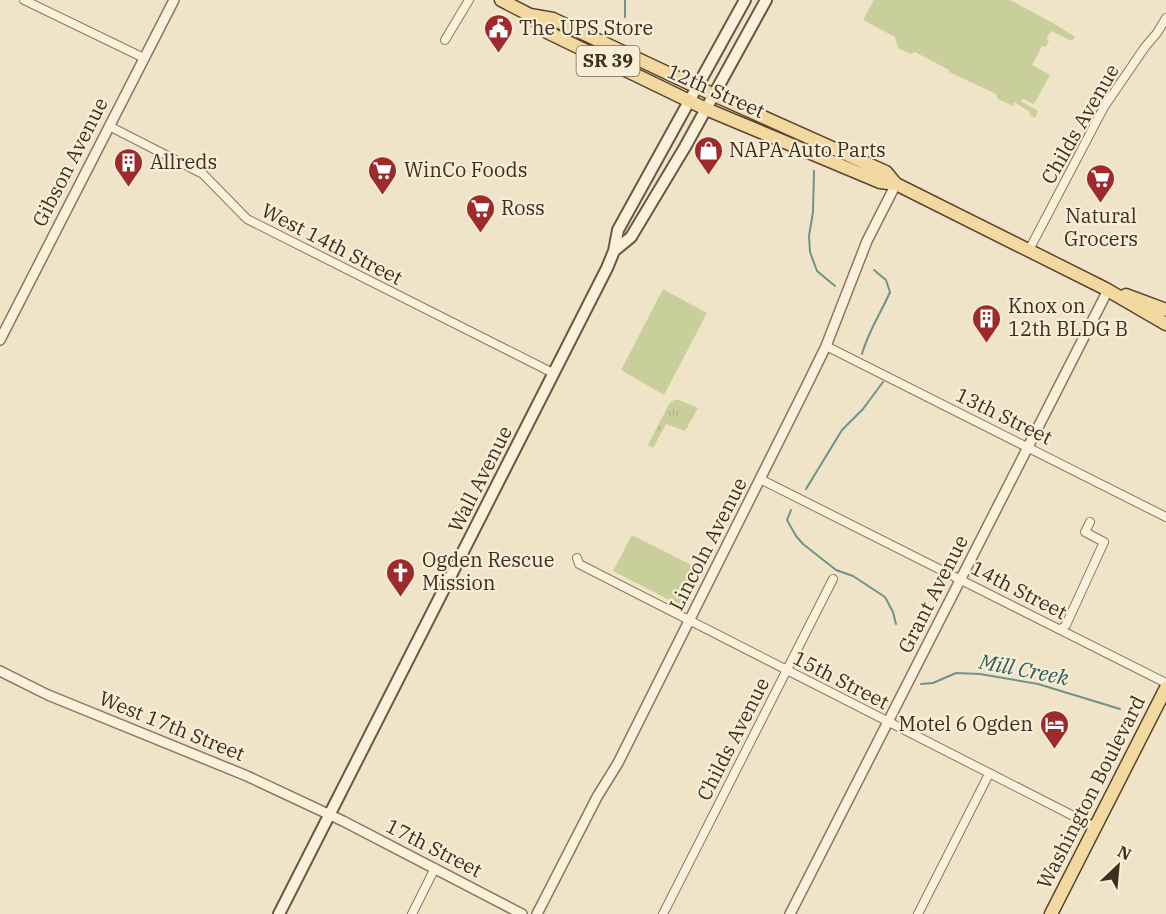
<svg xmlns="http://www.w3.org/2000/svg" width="1166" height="914" font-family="'IBM Plex Serif',serif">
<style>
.grass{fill:#c9cf9b}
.park{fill:url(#park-tufts)}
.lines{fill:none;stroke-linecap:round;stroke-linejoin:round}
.stream{stroke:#6f938a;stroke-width:2}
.minor-casing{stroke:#8d765c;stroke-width:10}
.tertiary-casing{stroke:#8d765c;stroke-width:12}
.secondary-casing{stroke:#6f573f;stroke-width:14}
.primary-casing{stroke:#5b4430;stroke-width:15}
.minor{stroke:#faf1dc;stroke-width:8}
.tertiary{stroke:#faf1dc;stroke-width:9}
.secondary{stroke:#faf1dc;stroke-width:10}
.primary{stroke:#f3d9a0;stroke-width:12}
.labels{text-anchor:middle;stroke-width:4.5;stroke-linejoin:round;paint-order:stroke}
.shield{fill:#f7eed8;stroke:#756857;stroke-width:1.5}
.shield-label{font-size:18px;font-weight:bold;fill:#3d2e20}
.poi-label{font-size:20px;fill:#3d2e20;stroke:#f7eed8;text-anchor:start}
.street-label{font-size:20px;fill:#3d2e20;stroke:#f7eed8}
.water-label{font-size:21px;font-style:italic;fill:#2f5d5a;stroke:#f7eed8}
</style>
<defs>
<pattern id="park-tufts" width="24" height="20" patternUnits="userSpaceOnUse" patternTransform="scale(1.5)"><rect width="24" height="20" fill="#c9cf9b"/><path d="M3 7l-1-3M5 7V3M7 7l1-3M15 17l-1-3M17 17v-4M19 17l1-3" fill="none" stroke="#aeb285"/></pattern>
</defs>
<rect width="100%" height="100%" fill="#f0e4c8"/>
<path class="grass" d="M 874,0 L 1010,0 L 1053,23 L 1075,37 L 1072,41 L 1051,31 L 1046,39 L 1049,40 L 1046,47 L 1042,46 L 1032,65 L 1050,75 L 1034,104 L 1023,99 L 1021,101 L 1038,111 L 1035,118 L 1030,115 L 1029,111 L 1014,102 L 1013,106 L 998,99 L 996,94 L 949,72 L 949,70 L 915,52 L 911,54 L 898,48 L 895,37 L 863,20 Z
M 663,289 L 707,313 L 664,395 L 621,370 Z
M 632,535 L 697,568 L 679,605 L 613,571 Z"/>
<path class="park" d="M 674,400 L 679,400 L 698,408 L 685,431 L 666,424 L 653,448 L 648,445 L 669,404 Z"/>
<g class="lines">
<path class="stream" d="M 625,0 L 625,17
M 814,171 L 813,212 L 809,236 L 810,252 L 817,271 L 835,286
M 862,354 C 868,332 881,313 890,292 L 886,280 L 874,270
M 806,489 L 842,430 L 863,409 L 883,382
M 791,510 L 787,520 L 796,536 L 803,544 L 836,570 L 853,576 L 885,597 L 893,612 L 896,624
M 921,684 L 933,683 L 956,673 L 980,674 L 1038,684 L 1120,709"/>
<defs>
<path id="minor" d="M 24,0 L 144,58
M 445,40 L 469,0
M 109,126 L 203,174 L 247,219 L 553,373
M 1029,250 L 1104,107 L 1145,47 L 1157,33 L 1166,18
M 826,346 L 1166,517
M 760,479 L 1166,683
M 577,558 L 579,564 L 1095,827
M 1061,629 L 1066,625 L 1104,542 L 1085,532 L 1090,522
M 412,914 L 435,868
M 663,914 L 833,579
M 918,914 L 989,774"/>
<path id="tertiary" d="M 0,340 L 174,0
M 0,671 L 48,695 L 247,776 L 343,821 L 522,914
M 537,914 L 597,797 L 618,763 L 806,387 L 826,346 L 867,241 L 896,184
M 790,914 L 1108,290"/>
<path id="secondary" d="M 614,251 L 631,237 L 685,147 L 766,0
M 279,914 L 607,268 L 614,251 L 618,230 L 745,0"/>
<path id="primary" d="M 501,0 L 530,15 L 553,19 L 714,95 L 886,172 L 896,184
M 530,15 L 547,32 L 706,109 L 880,182 L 896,184 L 1104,288 L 1166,324
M 1126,295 L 1166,310
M 1051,914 L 1166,688"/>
</defs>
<use href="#minor" class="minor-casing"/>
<use href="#tertiary" class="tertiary-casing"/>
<use href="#secondary" class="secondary-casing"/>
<use href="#primary" class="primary-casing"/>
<use href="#minor" class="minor"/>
<use href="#tertiary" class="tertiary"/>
<use href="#secondary" class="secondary"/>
<use href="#primary" class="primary"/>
</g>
<defs>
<symbol id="civic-pin" viewBox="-11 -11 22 30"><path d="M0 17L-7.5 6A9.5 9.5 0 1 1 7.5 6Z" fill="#9e2a2b" stroke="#f7eed8"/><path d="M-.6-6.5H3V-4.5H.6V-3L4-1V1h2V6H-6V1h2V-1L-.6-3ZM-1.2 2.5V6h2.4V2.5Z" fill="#fff"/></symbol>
<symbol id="shop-pin" viewBox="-11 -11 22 30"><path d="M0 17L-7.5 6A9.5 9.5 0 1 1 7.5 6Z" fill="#9e2a2b" stroke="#f7eed8"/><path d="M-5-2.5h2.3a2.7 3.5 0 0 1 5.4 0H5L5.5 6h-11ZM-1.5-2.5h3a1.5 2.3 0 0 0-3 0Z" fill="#fff"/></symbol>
<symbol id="building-pin" viewBox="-11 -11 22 30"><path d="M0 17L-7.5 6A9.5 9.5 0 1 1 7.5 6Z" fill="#9e2a2b" stroke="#f7eed8"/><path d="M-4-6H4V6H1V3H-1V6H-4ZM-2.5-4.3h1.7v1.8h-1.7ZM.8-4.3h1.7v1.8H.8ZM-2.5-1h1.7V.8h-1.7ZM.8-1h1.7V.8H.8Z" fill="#fff"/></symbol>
<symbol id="supermarket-pin" viewBox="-11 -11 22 30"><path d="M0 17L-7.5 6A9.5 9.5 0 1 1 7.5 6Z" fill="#9e2a2b" stroke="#f7eed8"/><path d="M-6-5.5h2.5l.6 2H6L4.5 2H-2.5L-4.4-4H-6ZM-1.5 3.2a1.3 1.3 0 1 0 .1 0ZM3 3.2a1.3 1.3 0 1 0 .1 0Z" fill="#fff"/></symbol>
<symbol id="church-pin" viewBox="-11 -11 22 30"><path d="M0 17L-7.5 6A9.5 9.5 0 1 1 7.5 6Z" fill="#9e2a2b" stroke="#f7eed8"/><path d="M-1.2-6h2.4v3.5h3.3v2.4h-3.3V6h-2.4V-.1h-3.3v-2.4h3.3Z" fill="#fff"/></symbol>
<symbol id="hotel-pin" viewBox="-11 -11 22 30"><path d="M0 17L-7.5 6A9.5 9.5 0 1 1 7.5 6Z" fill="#9e2a2b" stroke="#f7eed8"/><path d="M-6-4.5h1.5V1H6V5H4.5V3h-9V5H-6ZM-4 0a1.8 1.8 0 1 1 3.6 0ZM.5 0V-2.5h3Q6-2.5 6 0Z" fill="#fff"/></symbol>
</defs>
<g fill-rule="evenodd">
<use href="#civic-pin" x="482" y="12" width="33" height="45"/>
<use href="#shop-pin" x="692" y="134" width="33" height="45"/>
<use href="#building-pin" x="112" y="146" width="33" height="45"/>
<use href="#supermarket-pin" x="366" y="154" width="33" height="45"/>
<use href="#supermarket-pin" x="1084" y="162" width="33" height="45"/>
<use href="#supermarket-pin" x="464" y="192" width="33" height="45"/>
<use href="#building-pin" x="970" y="302" width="33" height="45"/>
<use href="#church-pin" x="384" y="556" width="33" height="45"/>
<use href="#hotel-pin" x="1038" y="708" width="33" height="45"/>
</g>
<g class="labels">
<rect class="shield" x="576.5" y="46" width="63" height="30" rx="4.5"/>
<g class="shield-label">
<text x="608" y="67">SR 39</text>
</g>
<g class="poi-label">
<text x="519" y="35">The UPS Store</text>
<text x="729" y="157">NAPA Auto Parts</text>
<text x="150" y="169">Allreds</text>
<text x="404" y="177">WinCo Foods</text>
<text x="501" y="215">Ross</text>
<text x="1101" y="223" text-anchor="middle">Natural<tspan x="1101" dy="23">Grocers</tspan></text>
<text x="1008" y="313">Knox on<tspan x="1008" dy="23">12th BLDG B</tspan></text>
<text x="422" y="567">Ogden Rescue<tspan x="422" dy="23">Mission</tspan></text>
<text x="1033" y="731" text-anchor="end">Motel 6 Ogden</text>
</g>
<g class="street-label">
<text transform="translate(716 91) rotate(24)" y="7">12th Street</text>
<text transform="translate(1080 124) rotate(-60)" y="7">Childs Avenue</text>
<text transform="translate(70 162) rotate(-63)" y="7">Gibson Avenue</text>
<text transform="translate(332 244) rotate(27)" y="7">West 14th Street</text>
<text transform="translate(1004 416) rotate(26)" y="7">13th Street</text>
<text transform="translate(480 479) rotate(-63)" y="7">Wall Avenue</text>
<text transform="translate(708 544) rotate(-63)" y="7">Lincoln Avenue</text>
<text transform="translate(1019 590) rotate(27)" y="7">14th Street</text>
<text transform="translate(933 594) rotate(-63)" y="7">Grant Avenue</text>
<text transform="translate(841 680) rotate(27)" y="7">15th Street</text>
<text transform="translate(172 726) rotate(22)" y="7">West 17th Street</text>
<text transform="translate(733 739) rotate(-63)" y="7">Childs Avenue</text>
<text transform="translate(1091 792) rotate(-63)" y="7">Washington Boulevard</text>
<text transform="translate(434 848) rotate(27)" y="7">17th Street</text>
</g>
<g class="water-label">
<text transform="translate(1024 670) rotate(11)" y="7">Mill Creek</text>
</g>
</g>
<g transform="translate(1118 866) rotate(26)" stroke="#f7eed8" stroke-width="4.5" paint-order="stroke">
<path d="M0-4.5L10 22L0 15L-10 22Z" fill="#3d2e20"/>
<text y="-9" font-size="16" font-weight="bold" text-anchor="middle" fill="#3d2e20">N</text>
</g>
</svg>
